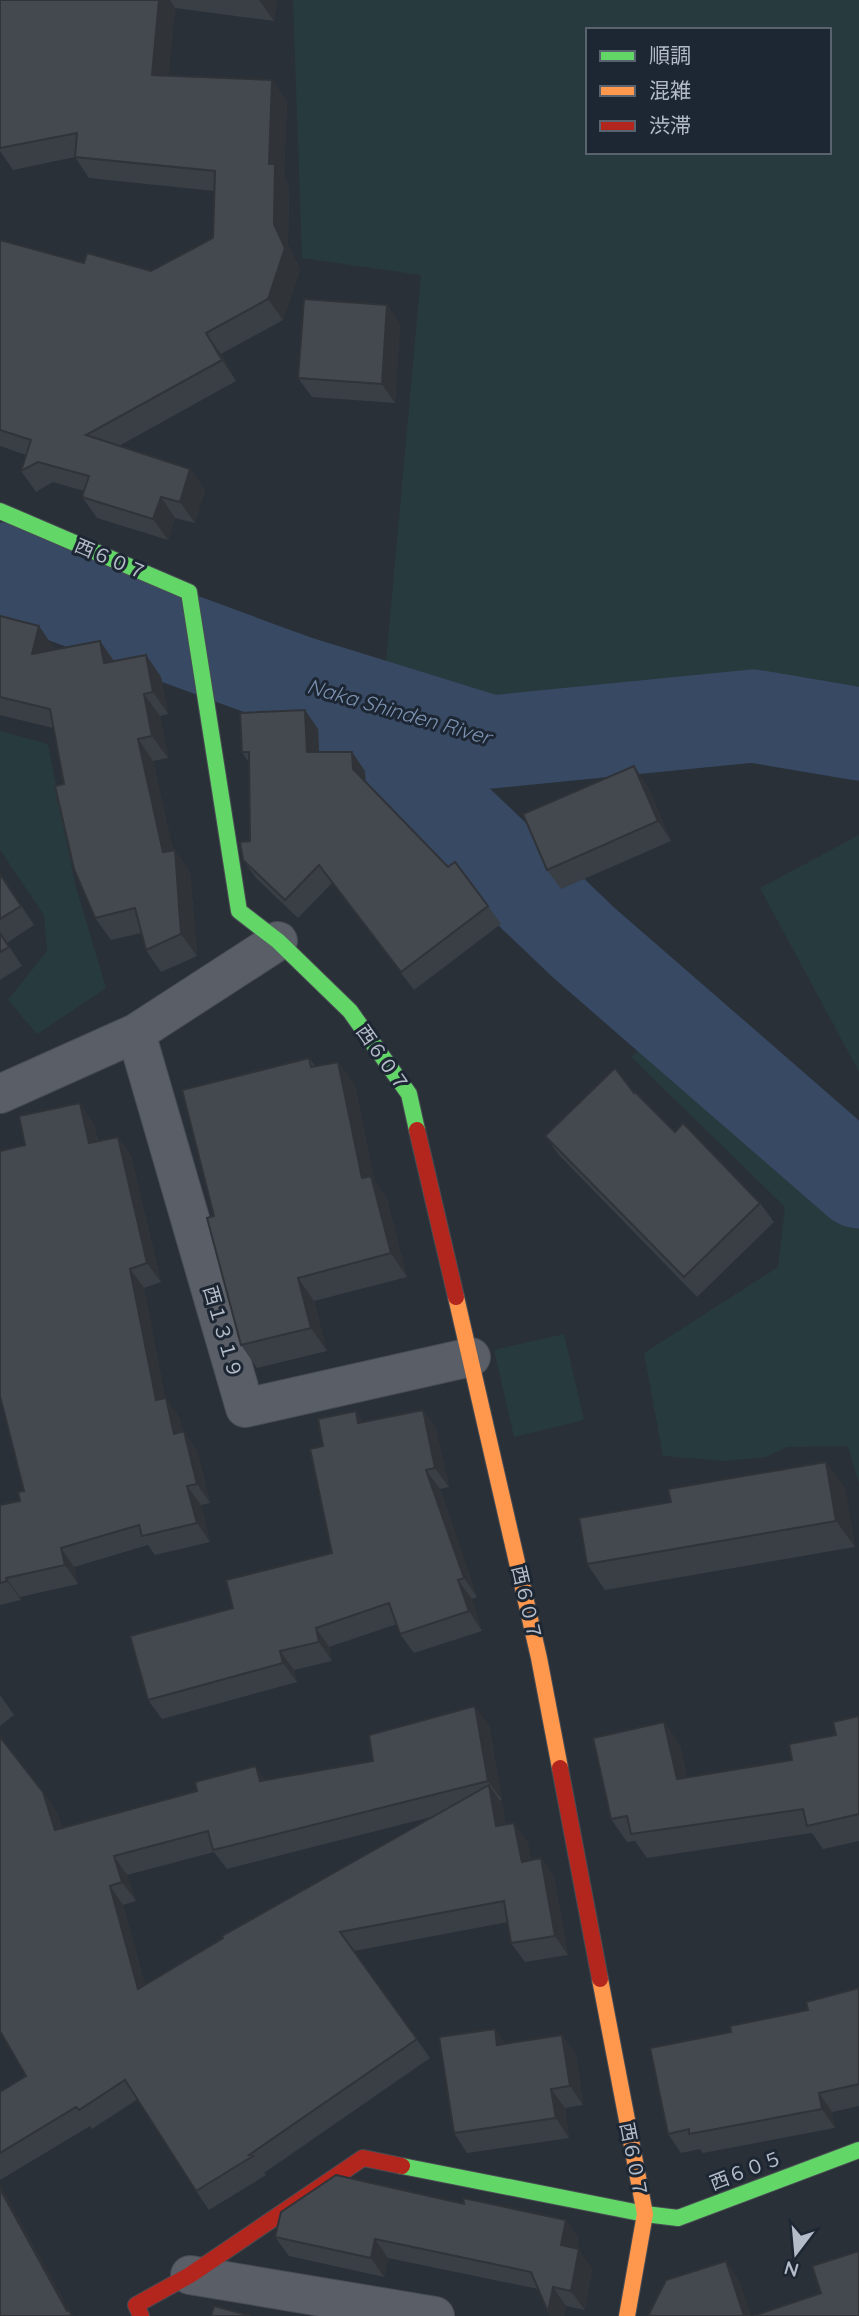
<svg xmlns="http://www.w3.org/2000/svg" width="859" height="2316" font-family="Quicksand,'Noto Sans JP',sans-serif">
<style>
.green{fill:#273a3e;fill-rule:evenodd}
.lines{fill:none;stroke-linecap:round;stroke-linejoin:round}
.river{stroke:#384963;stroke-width:93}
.street-casing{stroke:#484c53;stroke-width:40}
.fast-casing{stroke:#484c53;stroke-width:18}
.slow-casing{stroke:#484c53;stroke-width:18}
.jam-casing{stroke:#484c53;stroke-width:18}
.street{stroke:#5a5e66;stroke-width:38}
.fast{stroke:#63d668;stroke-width:16}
.slow{stroke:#ff974d;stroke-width:16}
.jam{stroke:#b3261e;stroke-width:16}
.wall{fill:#3a3f45;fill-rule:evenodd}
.shaded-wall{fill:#303338}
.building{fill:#444950;stroke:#303338;stroke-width:2}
.labels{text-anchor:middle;stroke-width:6;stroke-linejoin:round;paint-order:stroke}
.street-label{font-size:19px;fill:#b4bcc9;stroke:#1d2633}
.water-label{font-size:21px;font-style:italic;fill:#7c92b1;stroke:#1d2633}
</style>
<rect width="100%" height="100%" fill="#2a3038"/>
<path class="green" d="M 293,0 L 859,0 L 859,722 L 779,732 L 576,767 L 386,662 L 421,275 L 302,258 ZM 588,30 L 829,30 L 829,152 L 588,152 Z
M 0,731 L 48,744 L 75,884 L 106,988 L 37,1034 L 8,1000 L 47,951 L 44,915 L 0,850 Z
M 859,835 L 859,1072 L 760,888 Z
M 658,1035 L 859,1200 L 859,1484 L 848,1446 L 787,1447 L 766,1457 L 724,1461 L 663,1456 L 644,1353 L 778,1267 L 785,1207 L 631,1057 Z
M 564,1334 L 584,1420 L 514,1437 L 494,1350 Z"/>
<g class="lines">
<path class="river" d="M 0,569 L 66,597 L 297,682 L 491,742 L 753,716 L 859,734
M 323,705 L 443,808 L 583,942 L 859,1182"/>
<defs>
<path id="street" d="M 136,1033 L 245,1408 L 471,1357
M 0,1094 L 136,1033 L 278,941
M 190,2275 L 435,2316"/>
<path id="fast" d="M 0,511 L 189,592 L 239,911 L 278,941 L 350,1011 L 409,1094 L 417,1130
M 402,2166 L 645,2214 L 678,2218 L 859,2150"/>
<path id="slow" d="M 456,1297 L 539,1658 L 560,1768
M 600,1979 L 645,2214 L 627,2316"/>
<path id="jam" d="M 417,1130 L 456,1297
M 560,1768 L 600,1979
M 141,2316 L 136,2305 L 190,2275 L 363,2158 L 402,2166"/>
</defs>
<use href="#street" class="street-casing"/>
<use href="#fast" class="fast-casing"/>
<use href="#slow" class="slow-casing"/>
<use href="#jam" class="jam-casing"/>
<use href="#street" class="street"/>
<use href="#fast" class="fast"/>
<use href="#slow" class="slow"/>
<use href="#jam" class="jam"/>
</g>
<path class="wall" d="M 0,0 L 277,0 L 274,21 L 175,8 L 168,76 L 272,80 L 287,101 L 284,177 L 289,185 L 288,245 L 300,269 L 283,320 L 221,354 L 236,381 L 119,446 L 190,469 L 205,490 L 195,523 L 175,518 L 168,540 L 97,518 L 82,497 L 84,491 L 53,482 L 36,492 L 21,471 L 26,455 L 0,446 L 0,240 L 84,263 L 151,271 L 213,238 L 214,191 L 89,178 L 75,157 L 13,170 L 0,151 Z
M 387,305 L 400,324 L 395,403 L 312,397 L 298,378 Z
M 0,616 L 54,648 L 54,650 L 100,641 L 114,661 L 146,655 L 161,677 L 168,714 L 160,716 L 168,758 L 153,761 L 173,850 L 190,872 L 197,956 L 161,972 L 146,950 L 141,933 L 111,940 L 95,918 L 64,784 L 53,728 L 0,715 Z
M 318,729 L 319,752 L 365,771 L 365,782 L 448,867 L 488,906 L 501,924 L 414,990 L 332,883 L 298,918 L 256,878 L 243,860 L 250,841 L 249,763 L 242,752 Z
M 647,785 L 671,841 L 561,889 L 547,870 Z
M 0,873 L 34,925 L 7,943 L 22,966 L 0,980 Z
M 309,1058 L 315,1066 L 355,1085 L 374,1180 L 387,1199 L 407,1277 L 314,1301 L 327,1351 L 257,1368 L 241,1345 L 214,1216 Z
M 634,1093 L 675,1132 L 760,1203 L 774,1222 L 697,1297 L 559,1155 L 545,1136 Z
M 93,1122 L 98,1141 L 118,1137 L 131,1156 L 161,1282 L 144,1288 L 165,1398 L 179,1417 L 183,1432 L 197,1450 L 210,1503 L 201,1505 L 210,1542 L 155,1555 L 148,1545 L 74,1567 L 78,1584 L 20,1597 L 21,1600 L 0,1605 L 0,1505 L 20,1501 L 24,1491 L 25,1145 Z
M 423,1410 L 436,1429 L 449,1487 L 440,1489 L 477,1597 L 472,1599 L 482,1631 L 414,1653 L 400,1634 L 397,1624 L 329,1647 L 332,1661 L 294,1670 L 297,1682 L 162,1719 L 148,1700 L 233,1608 L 332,1553 L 323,1446 L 356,1411 L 363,1422 Z
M 826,1462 L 845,1488 L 855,1547 L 605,1590 L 587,1564 Z
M 0,1695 L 14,1715 L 0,1726 Z
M 859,1716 L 859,1841 L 823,1849 L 812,1833 L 647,1858 L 635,1841 L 627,1842 L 611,1819 L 664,1722 L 680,1745 L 687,1777 L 792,1760 L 836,1735 Z
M 489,1725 L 502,1800 L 500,1800 L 502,1804 L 506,1825 L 528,1842 L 531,1860 L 541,1858 L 554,1877 L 568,1955 L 525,1962 L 511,1943 L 508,1922 L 354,1951 L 430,2058 L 264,2173 L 266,2175 L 209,2210 L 196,2191 L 138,2099 L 92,2129 L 90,2126 L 0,2180 L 0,2092 L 26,2076 L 43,1792 L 56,1811 L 62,1828 L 197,1791 L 256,1766 L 265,1780 L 373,1761 ZM 431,1817 L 145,1985 L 123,1905 L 136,1901 L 127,1875 L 214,1852 L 227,1869 Z
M 859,1988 L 859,2106 L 832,2112 L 835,2128 L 703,2153 L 700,2149 L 681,2153 L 668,2134 L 731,2032 L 808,2010 Z
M 495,2029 L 505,2044 L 562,2035 L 576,2054 L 583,2105 L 565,2108 L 569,2138 L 467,2153 L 454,2133 Z
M 566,2220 L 579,2239 L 577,2248 L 592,2268 L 585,2310 L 566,2306 L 564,2316 L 551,2316 L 538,2289 L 388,2258 L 384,2277 L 289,2256 L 275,2237 Z"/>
<path class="shaded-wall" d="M 159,0 L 170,0 L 175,8 L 167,96 L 152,75 Z
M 259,0 L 277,0 L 274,21 Z
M 272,80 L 287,101 L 284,177 L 289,185 L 288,245 L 300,269 L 283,320 L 268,299 L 274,224 L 269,164 Z
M 387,305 L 400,324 L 395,403 L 382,384 Z
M 206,333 L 221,354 L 236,381 L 222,360 Z
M 190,469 L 205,490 L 195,523 L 180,502 Z
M 161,497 L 175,518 L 168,540 L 153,519 Z
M 39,626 L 54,648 L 47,676 L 32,654 Z
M 100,641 L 115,663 L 104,663 Z
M 146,655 L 161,677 L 168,714 L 153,692 Z
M 144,694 L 160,716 L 168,758 L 152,736 Z
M 305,710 L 318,729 L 320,771 L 307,752 Z
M 138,739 L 153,761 L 176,862 L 175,850 L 190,872 L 197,956 L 181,934 Z
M 352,752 L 365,771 L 366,787 L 353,769 Z
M 634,766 L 647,785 L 671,841 L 658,821 Z
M 338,1062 L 355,1085 L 374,1180 L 387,1199 L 407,1277 L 391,1253 L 362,1178 Z
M 80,1103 L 93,1122 L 102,1162 L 89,1143 Z
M 118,1137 L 131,1156 L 161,1282 L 147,1263 Z
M 130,1269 L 144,1288 L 169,1419 L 156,1400 Z
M 298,1278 L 314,1301 L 327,1351 L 311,1328 Z
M 166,1398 L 179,1417 L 188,1453 L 174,1434 Z
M 423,1410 L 436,1429 L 449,1487 L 435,1468 Z
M 356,1411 L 369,1431 L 358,1423 Z
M 184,1431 L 197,1450 L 210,1503 L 197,1484 Z
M 826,1462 L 845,1488 L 855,1547 L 836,1521 Z
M 426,1470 L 440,1489 L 477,1597 L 464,1578 Z
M 187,1486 L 201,1505 L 210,1542 L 197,1523 Z
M 61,1548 L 74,1567 L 78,1584 L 65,1565 Z
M 6,1578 L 20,1597 L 21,1600 L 7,1581 Z
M 458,1580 L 472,1599 L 482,1631 L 469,1611 Z
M 316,1628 L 329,1647 L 332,1661 L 319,1642 Z
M 280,1651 L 294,1670 L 297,1682 L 283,1663 Z
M 475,1706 L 489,1725 L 502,1800 L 488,1781 Z
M 664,1722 L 680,1745 L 693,1802 L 677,1779 Z
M 256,1766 L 269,1785 L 260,1781 Z
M 489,1785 L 502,1804 L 510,1845 L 496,1826 Z
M 43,1792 L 56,1811 L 68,1849 L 55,1830 Z
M 514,1823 L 528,1842 L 535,1881 L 522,1862 Z
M 114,1856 L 127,1875 L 136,1901 L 122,1882 Z
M 541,1858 L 554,1877 L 568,1955 L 555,1936 Z
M 110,1886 L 123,1905 L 151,2008 L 138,1989 Z
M 495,2029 L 509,2049 L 497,2045 Z
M 562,2035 L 576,2054 L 583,2105 L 570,2086 Z
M 551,2089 L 565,2108 L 569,2138 L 556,2118 Z
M 819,2093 L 832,2112 L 835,2128 L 822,2109 Z
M 0,2184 L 70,2311 L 73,2316 L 71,2316 L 67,2311 L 0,2189 Z
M 566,2220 L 579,2239 L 574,2264 L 561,2245 Z
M 375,2239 L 388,2258 L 384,2277 L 371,2258 Z
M 579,2249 L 592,2268 L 585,2310 L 571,2291 Z
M 726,2261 L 739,2280 L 751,2316 L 744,2316 Z
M 553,2287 L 566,2306 L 564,2316 L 551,2316 L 548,2312 Z"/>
<path class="building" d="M 0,0 L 159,0 L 152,75 L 272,80 L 269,164 L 275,164 L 274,224 L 285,248 L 268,299 L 206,333 L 222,360 L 86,435 L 190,469 L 180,502 L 161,497 L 153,519 L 82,497 L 89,476 L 38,462 L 21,471 L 31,440 L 0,430 L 0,240 L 84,263 L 87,253 L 151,271 L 213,238 L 215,171 L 75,157 L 77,133 L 0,148 Z
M 304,299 L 387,305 L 382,384 L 298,378 Z
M 0,616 L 39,626 L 32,654 L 100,641 L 104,663 L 146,655 L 153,692 L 144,694 L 152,736 L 138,739 L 163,852 L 175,850 L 181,934 L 146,950 L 135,908 L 95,918 L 74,869 L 55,786 L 64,784 L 50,709 L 0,697 Z
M 305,710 L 307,752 L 352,752 L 353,769 L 448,867 L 455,862 L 488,906 L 401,972 L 319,865 L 285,900 L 243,860 L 240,842 L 250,841 L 249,752 L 242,752 L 240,713 Z
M 634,766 L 658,821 L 547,870 L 523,814 Z
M 0,874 L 21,906 L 0,919 Z
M 0,933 L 9,947 L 0,952 Z
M 309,1058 L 311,1067 L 338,1062 L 362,1178 L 371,1176 L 391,1253 L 298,1278 L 311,1328 L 241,1345 L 207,1218 L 214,1216 L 182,1090 Z
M 615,1068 L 634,1093 L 635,1092 L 675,1132 L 683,1123 L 760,1203 L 684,1277 L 545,1136 Z
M 80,1103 L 89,1143 L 118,1137 L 147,1263 L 130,1269 L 156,1400 L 166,1398 L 174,1434 L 184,1431 L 197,1484 L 187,1486 L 197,1523 L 142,1536 L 139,1525 L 61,1548 L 65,1565 L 6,1578 L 7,1581 L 0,1583 L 0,1505 L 20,1501 L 18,1492 L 24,1491 L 0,1396 L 0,1151 L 25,1145 L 19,1116 Z
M 423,1410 L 435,1468 L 426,1470 L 464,1578 L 458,1580 L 469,1611 L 400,1634 L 389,1603 L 316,1628 L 319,1642 L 280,1651 L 283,1663 L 148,1700 L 130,1636 L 233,1608 L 226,1580 L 332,1553 L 310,1449 L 323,1446 L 318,1419 L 356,1411 L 358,1423 Z
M 826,1462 L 836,1521 L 587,1564 L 579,1518 L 671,1502 L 668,1489 Z
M 475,1706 L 488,1781 L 213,1850 L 208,1831 L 114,1856 L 122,1882 L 110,1886 L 138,1989 L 223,1938 L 222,1936 L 489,1785 L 496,1826 L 514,1823 L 522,1862 L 541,1858 L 555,1936 L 511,1943 L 504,1901 L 340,1932 L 417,2039 L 249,2155 L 253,2156 L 196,2191 L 125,2080 L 79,2110 L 76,2107 L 0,2153 L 0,2092 L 26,2076 L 0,2031 L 0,1737 L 43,1792 L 55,1830 L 197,1791 L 195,1782 L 256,1766 L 260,1781 L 373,1761 L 369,1735 Z
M 859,1716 L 859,1814 L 807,1826 L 803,1809 L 631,1834 L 627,1816 L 611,1819 L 593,1738 L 664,1722 L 677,1779 L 792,1760 L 789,1744 L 836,1735 L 833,1722 Z
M 859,1988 L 859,2084 L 819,2093 L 822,2109 L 689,2134 L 689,2129 L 668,2134 L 650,2048 L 731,2032 L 730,2026 L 808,2010 L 806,2002 Z
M 495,2029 L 497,2045 L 562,2035 L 570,2086 L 551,2089 L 556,2118 L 454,2133 L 439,2037 Z
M 336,2175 L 464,2204 L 463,2198 L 566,2220 L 561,2245 L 579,2249 L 571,2291 L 553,2287 L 548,2312 L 531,2272 L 375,2239 L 371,2258 L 275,2237 L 281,2212 Z
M 0,2189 L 67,2311 L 69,2310 L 72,2316 L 0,2316 Z
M 859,2251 L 859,2316 L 753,2316 L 821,2293 L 812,2266 Z
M 726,2261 L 744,2316 L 648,2316 L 666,2280 Z
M 214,2306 L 251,2316 L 211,2316 Z"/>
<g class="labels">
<g class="street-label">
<text transform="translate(111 559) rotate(23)" y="7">西６０７</text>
<text transform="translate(383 1058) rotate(55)" y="7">西６０７</text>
<text transform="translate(223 1332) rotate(74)" y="7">西１３１９</text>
<text transform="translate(527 1603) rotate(77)" y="7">西６０７</text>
<text transform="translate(634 2160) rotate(79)" y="7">西６０７</text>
<text transform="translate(746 2170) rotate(-21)" y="7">西６０５</text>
</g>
<g class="water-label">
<text transform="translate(399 712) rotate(16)" y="7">Naka Shinden River</text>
</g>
</g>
<rect x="586" y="28" width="245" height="126" fill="#1d2633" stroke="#59626f" stroke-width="2"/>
<rect x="600" y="51" width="35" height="10" fill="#63d668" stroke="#59626f" stroke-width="2"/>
<text x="649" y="63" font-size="21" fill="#b4bcc9">順調</text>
<rect x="600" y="86" width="35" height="10" fill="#ff974d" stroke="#59626f" stroke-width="2"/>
<text x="649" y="98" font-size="21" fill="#b4bcc9">混雑</text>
<rect x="600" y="121" width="35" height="10" fill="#b3261e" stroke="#59626f" stroke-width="2"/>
<text x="649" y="133" font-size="21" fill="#b4bcc9">渋滞</text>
<g transform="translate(796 2253) rotate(196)" stroke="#1d2633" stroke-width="5" paint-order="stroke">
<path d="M0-5L12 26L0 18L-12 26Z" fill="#b4bcc9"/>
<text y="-10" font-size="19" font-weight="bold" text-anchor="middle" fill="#b4bcc9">N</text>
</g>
</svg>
